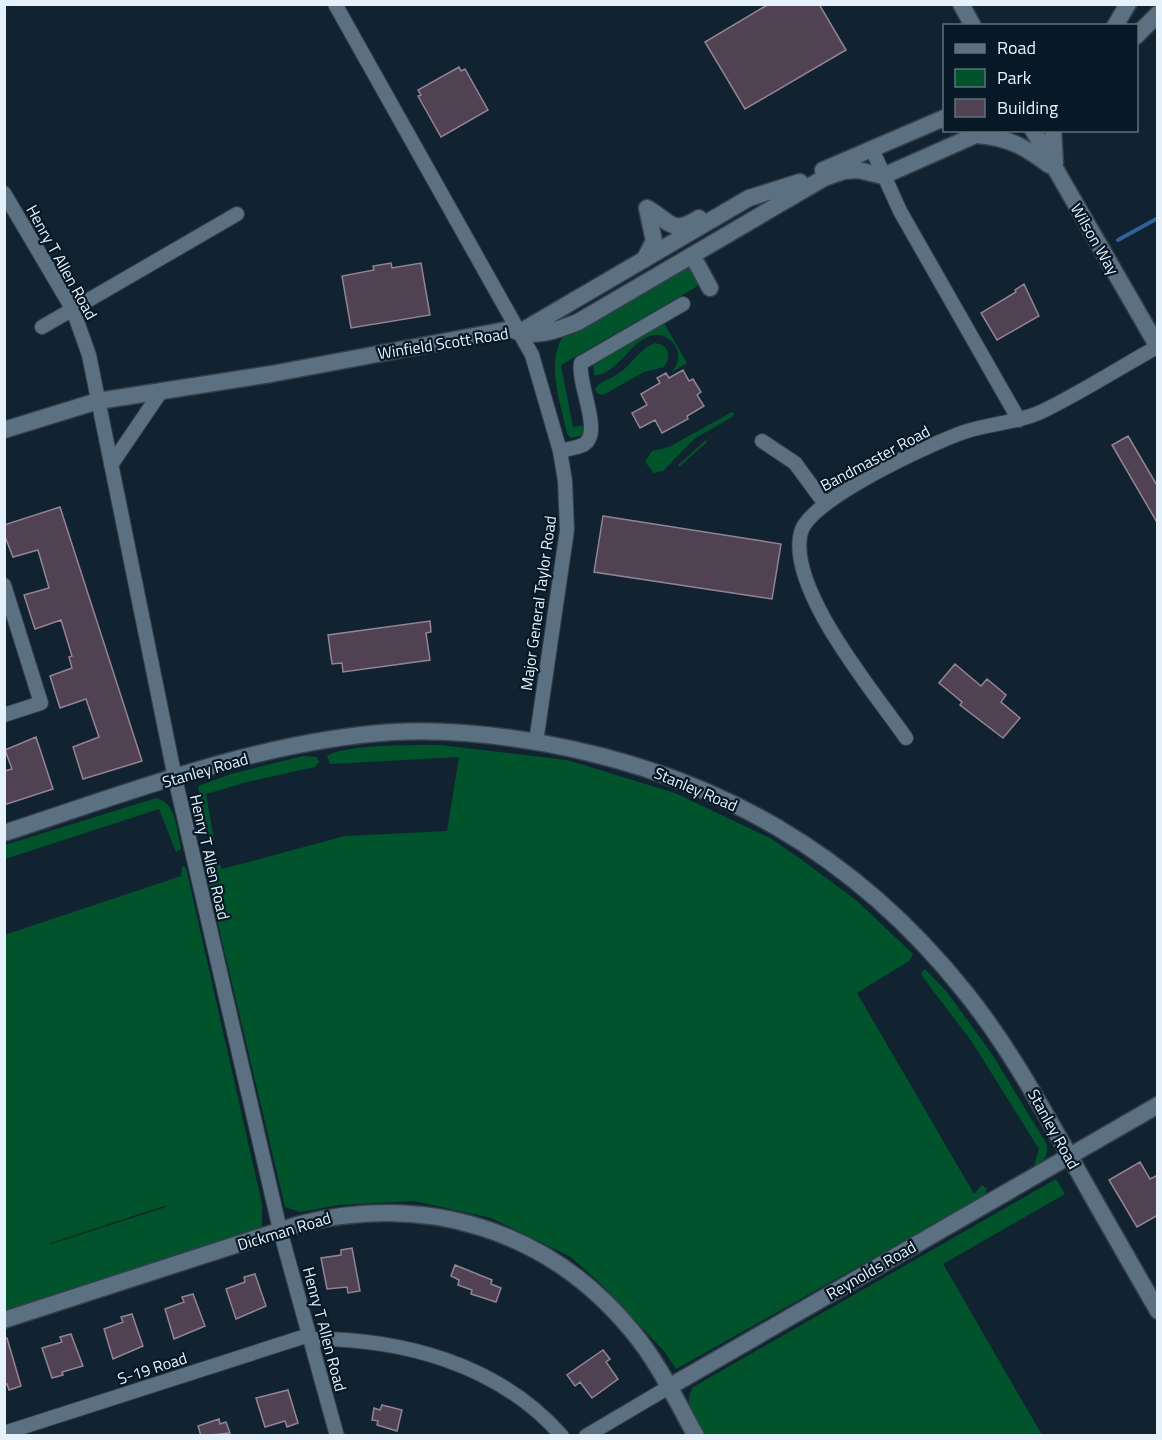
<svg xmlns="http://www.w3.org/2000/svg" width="1162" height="1440" font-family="'Titillium Web',sans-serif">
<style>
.green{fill:#00532b;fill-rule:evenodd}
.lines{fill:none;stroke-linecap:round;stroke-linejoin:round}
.stream{stroke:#2d629b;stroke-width:4}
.building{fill:#514253;stroke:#948397;stroke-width:1.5}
.minor-casing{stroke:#333f4a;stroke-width:16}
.tertiary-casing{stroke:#333f4a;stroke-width:19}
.minor{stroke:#5b7080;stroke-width:14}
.tertiary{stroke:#5b7080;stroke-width:16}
.labels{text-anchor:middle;stroke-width:4.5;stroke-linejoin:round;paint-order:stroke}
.street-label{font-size:16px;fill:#e6f2fb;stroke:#071926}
</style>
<rect width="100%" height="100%" fill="#112330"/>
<path class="green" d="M 685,265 L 691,268 L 699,282 L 696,287 L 561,365 L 573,427 L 585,425 L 584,435 L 571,438 L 567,434 C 561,404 546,366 562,338 Z
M 664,323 L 687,363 L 672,372 C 676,366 679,362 678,355 C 678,348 674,343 669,339 C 639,319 620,378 594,375 L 593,363 Z
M 655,343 C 669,345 672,356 664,367 L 644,372 L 603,395 L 597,393 L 595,389 C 600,381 608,380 616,375 C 631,367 637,350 655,343 Z
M 732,412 L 734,414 L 732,417 L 694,439 L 663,471 L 654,473 L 645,462 L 652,451 L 669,447 Z
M 706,440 L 707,442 L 679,467 L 678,465 Z
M 440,745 L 567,760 L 675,793 L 770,838 L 802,860 L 857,901 L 913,954 L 909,961 L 857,993 L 974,1194 L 982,1185 L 987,1189 L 984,1196 L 676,1369 L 664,1351 L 603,1286 L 571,1257 L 491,1218 L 414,1201 L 339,1205 L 300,1212 L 285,1207 L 204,865 L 208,860 L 216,857 L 222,869 L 345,836 L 447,831 L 459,757 L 330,764 L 327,756 C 344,744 416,745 440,745 Z
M 303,756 L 317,757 L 319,762 L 315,767 L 247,782 L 206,794 L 214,840 L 212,843 L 209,841 L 198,786 L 231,774 Z
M 156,798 C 176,803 176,826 180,843 L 181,849 L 176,852 L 159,809 L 5,859 L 5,845 Z
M 182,866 L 186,868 L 262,1204 L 262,1226 L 257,1230 L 5,1312 L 4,935 L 181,876 ZM 167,1205 L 163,1208 L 51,1244 L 51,1243 Z
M 925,969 L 947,992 L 992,1054 L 1046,1143 C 1049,1154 1045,1162 1034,1165 L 1039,1149 L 972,1042 L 922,976 L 921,973 Z
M 1056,1179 L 1065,1194 L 943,1264 L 1042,1435 L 705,1435 C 695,1419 682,1406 693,1387 Z"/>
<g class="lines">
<path class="stream" d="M 1118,240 L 1158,218"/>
</g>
<path class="building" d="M 769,4 L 819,4 L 846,50 L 745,109 L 705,42 Z
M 459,67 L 461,71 L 465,69 L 488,110 L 441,137 L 418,96 L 421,95 L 418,90 Z
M 391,263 L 392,268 L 421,263 L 430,315 L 351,328 L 342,276 L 374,270 L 373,266 Z
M 1024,284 L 1039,316 L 997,340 L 981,313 L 1016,292 L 1015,290 Z
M 683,370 L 689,381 L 693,379 L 701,392 L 697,395 L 704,406 L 687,416 L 688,419 L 662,433 L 655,420 L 640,428 L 632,413 L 647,405 L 641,394 L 660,383 L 657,378 L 666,373 L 669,378 Z
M 1128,436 L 1158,487 L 1158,524 L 1112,445 Z
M 60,507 L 142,761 L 83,779 L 73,747 L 99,737 L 86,699 L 60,708 L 50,676 L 72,668 L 69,657 L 72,656 L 61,620 L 35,629 L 24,595 L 49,588 L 38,550 L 13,557 L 4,534 L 4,525 Z
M 603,516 L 781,544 L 772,599 L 594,572 Z
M 430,621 L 431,632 L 426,633 L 430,660 L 343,672 L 342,663 L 332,664 L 328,635 Z
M 955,664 L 981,686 L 987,679 L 1006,695 L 1001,702 L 1020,718 L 1003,738 L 960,705 L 962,702 L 939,683 Z
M 36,737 L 53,789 L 4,805 L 4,771 L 12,769 L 5,750 Z
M 1140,1162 L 1150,1179 L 1158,1175 L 1158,1215 L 1137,1227 L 1109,1180 Z
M 352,1248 L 360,1291 L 348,1293 L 347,1287 L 327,1289 L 321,1258 L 341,1255 L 341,1250 Z
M 455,1265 L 492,1280 L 491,1284 L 501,1288 L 496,1302 L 471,1294 L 472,1290 L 458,1285 L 459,1280 L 451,1276 Z
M 255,1274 L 266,1306 L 236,1319 L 226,1289 L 245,1282 L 244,1277 Z
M 193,1294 L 205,1326 L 174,1339 L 165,1309 L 184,1302 L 182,1297 Z
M 132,1314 L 143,1346 L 113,1359 L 104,1329 L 123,1322 L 121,1317 Z
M 71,1334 L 83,1366 L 62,1372 L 63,1375 L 52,1378 L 42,1348 L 62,1342 L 60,1337 Z
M 4,1338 L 7,1338 L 21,1386 L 9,1390 L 7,1384 L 4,1384 Z
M 603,1350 L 610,1359 L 606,1362 L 618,1379 L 592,1398 L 580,1382 L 575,1386 L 567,1375 Z
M 288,1390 L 298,1423 L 287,1427 L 285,1421 L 265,1427 L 256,1398 Z
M 382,1405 L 402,1410 L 397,1431 L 377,1425 L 378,1421 L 372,1420 L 374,1408 L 380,1410 Z
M 219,1419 L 220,1424 L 226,1422 L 230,1433 L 201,1436 L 198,1426 Z"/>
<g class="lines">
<defs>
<path id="minor" d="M 335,4 L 532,355 L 560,451 L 565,481 L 567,530 L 536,742
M 872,149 L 900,211 L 1019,420
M 4,193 L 73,310 L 89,355 L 175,778 L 280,1230 L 337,1436
M 42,327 L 237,214
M 762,441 L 795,463 L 825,504
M 560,451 C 567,449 576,448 583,445 C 604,434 577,384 581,363 L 683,304
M 111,465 L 162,390
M 4,585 L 41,703 L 4,715
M 906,738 C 875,693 786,588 801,532 C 810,499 930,444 964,432 C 990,423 1018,423 1043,411 C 1082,392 1119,368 1157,347
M 310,1339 C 401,1338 499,1364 562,1436
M 4,1433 L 309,1335
M 586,1436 L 669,1387"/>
<path id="tertiary" d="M 961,4 L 973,26
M 1115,26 L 1128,4
M 1136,36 L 1158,14
M 1033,130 L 1158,347
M 1053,130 L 1055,163
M 977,135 C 1009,138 1024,146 1049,165
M 823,170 L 944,118
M 647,208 C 670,221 672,236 699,218
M 692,255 L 710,288
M 644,260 L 654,241 L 647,208
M 522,331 L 749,198 L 800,182
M 4,430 L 98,401 L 271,374 L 511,329 C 532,340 558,330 578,322 L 824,178 L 844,171 L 858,170 L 883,176 L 987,130
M 4,833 C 130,792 259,741 393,732 C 443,729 492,734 542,743 C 715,774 855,854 965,992 C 1006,1043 1037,1099 1069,1155 C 1098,1207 1128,1259 1158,1311
M 4,1320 L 300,1224 C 426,1193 548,1229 632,1331 C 658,1362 676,1400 696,1436
M 669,1387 L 1158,1105"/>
</defs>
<use href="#minor" class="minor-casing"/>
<use href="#tertiary" class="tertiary-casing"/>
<use href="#minor" class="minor"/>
<use href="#tertiary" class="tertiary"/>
</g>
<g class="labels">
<g class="street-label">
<text transform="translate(1095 239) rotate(60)" y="6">Wilson Way</text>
<text transform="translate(62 262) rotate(61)" y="6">Henry T Allen Road</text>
<text transform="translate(443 343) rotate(-9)" y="6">Winfield Scott Road</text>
<text transform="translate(875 458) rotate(-28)" y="6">Bandmaster Road</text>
<text transform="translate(538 603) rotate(-82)" y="6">Major General Taylor Road</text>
<text transform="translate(205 770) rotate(-16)" y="6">Stanley Road</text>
<text transform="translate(696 789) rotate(23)" y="6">Stanley Road</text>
<text transform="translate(210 857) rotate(77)" y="6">Henry T Allen Road</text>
<text transform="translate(1054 1129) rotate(61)" y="6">Stanley Road</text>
<text transform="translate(284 1231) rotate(-17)" y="6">Dickman Road</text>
<text transform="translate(871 1270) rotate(-30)" y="6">Reynolds Road</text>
<text transform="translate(325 1329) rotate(75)" y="6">Henry T Allen Road</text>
<text transform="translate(152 1368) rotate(-18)" y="6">S-19 Road</text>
</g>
</g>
<rect width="1162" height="1440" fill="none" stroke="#e6f2fb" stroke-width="12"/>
<rect x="943" y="24" width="195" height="108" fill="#071926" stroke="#60707b" stroke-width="1.5"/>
<rect x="955" y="44" width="30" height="9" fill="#5b7080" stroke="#60707b" stroke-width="1.5"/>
<text x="997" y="54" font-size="18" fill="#e6f2fb">Road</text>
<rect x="955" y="69" width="30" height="18" fill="#00532b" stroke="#60707b" stroke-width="1.5"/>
<text x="997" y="84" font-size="18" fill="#e6f2fb">Park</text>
<rect x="955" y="99" width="30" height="18" fill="#514253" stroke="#60707b" stroke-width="1.5"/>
<text x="997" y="114" font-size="18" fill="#e6f2fb">Building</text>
</svg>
